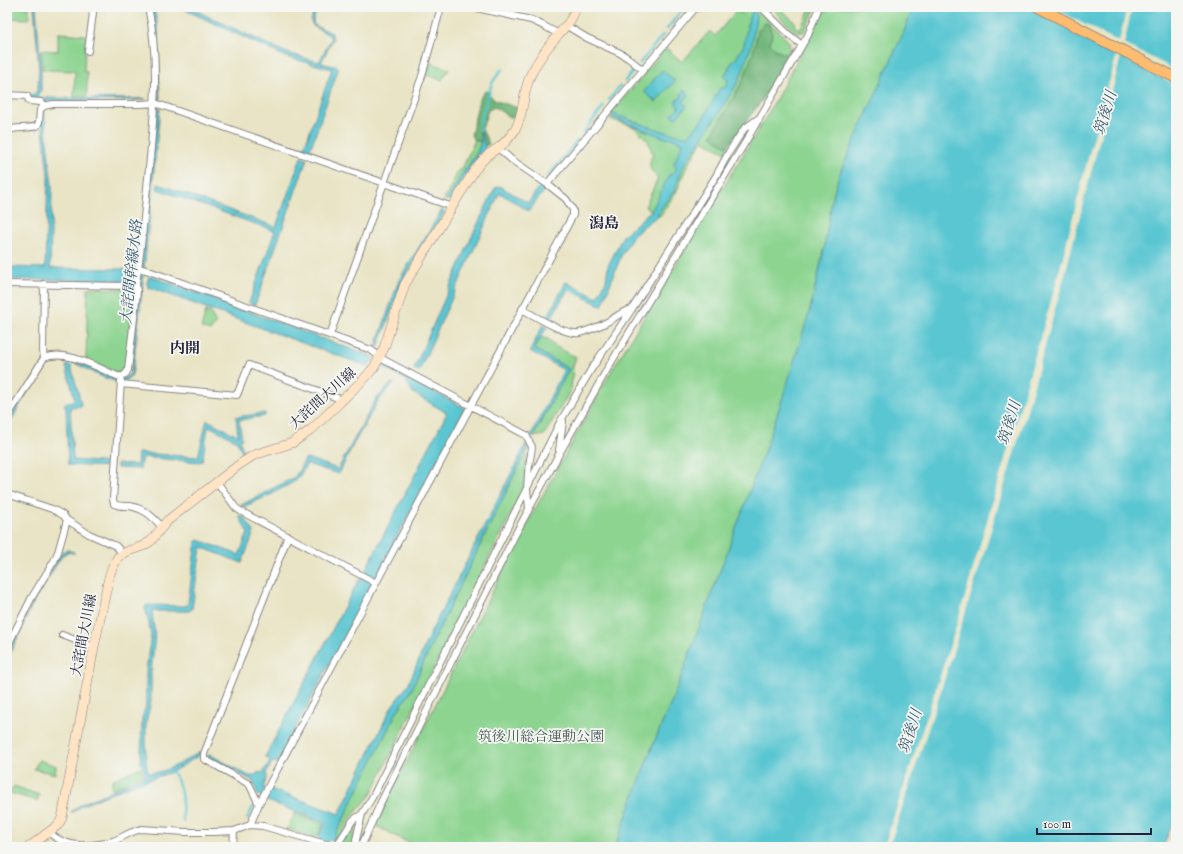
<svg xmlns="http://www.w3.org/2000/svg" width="1183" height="854" font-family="'IM FELL English','Noto Serif JP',serif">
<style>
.green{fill:#8cd490;stroke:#577b66}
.forest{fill:#71b67a;stroke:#4a6c5a}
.water{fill:#5ac6d2;stroke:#3e7486}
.pier{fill:#e9e4c5}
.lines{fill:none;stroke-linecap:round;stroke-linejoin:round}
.stream{stroke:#5ac6d2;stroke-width:2.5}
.minor-casing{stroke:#868380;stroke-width:8}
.secondary-casing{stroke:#868380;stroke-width:10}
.primary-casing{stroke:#868380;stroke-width:12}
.minor{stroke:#fff;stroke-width:6}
.secondary{stroke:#ffe4c6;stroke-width:9}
.primary{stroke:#febc70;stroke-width:10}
.labels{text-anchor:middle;stroke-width:3.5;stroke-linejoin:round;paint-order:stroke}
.street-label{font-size:14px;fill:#22223b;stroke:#f6f6f2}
.park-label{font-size:14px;fill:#425754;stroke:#f6f6f2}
.water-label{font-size:15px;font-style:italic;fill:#365b70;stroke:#f6f6f2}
.neighbourhood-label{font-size:15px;font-weight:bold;fill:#22223b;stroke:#f6f6f2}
</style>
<rect width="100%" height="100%" fill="#f6f6f2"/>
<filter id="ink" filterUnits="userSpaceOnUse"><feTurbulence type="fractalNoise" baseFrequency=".025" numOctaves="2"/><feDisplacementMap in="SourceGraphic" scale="8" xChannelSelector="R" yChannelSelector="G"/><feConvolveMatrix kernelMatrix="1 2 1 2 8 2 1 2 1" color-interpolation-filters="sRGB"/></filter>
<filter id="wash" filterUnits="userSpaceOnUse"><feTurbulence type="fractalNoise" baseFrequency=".012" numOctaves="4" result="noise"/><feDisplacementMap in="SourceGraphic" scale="16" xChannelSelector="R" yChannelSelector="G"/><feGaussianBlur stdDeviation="0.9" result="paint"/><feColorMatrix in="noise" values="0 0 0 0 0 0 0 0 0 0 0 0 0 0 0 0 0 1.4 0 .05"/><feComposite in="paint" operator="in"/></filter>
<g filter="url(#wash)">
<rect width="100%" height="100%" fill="#e9e4c5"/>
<path class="green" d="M 7,7 L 29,7 L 29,19 L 7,18 Z
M 746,7 L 755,7 L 789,42 L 790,48 L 789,55 C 780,70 772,85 762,100 C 750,117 734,133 725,153 L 703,140 L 686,168 L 677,191 L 660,216 L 645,207 L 658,178 C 650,172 647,164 653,155 L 648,141 L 634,127 L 607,118 L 666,48 L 682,62 L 710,31 L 715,36 L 736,11 L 741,14 Z
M 770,7 C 781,7 788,16 796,23 L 794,26 L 800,29 L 811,7 L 816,7 L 804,32 L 797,33 L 793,30 Z
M 826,7 L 924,7 L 824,250 L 792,389 L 672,701 L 650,752 L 621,847 L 417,847 L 378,827 L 376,823 L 517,542 L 612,370 L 769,112 Z
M 58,33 L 86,35 L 84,71 L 87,72 L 87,97 L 74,97 L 75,71 L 43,70 L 41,50 L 58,51 Z
M 431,63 L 449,69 L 442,80 L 426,75 Z
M 475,140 L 481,142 L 477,153 L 463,173 L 447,200 L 444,200 L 458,171 L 462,169 Z
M 88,288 L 129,289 L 134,294 L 126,369 L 123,373 L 118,373 L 86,359 Z
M 206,311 L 211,313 L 216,323 L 210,331 L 201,328 Z
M 541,337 L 548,339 L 553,345 L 576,357 L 573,366 L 571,390 L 544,435 L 533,437 L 569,369 L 534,349 Z
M 527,449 L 524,488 L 370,796 L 350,819 L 338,840 L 333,840 L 396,713 L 411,691 L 433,641 Z
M 39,760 L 56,766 L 55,774 L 34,769 Z
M 141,767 L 144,775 L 112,789 L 112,780 Z
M 14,786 L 39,795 L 37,801 L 10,793 Z
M 295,813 L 323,824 L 317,838 L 287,829 Z
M 356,822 L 353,847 L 339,847 Z"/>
<path class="forest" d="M 764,23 L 769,24 L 772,34 L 770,44 L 777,51 L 789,55 L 762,100 L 728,146 L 723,144 L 711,136 L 742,82 L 753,53 L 758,31 Z
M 486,90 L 494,100 L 518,108 L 517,117 L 509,117 L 495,107 L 488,110 L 482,129 L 489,144 L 485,146 L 480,132 L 481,142 L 475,140 L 471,136 L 479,99 Z"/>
<path class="water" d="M 34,7 L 36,7 L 41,69 L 41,90 L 37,96 L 40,98 L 146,99 L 142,100 L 46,102 L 31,98 L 31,95 L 36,93 L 38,86 L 39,70 Z
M 151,7 L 154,7 L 158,28 L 160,101 L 159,101 L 156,41 L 155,28 Z
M 179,7 L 188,7 L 287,53 L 319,62 L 331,39 L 329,35 L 313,26 L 311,21 L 315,7 L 318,7 L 313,21 L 314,25 L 332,33 L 333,39 L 321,63 L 338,67 L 338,70 L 309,153 L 303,151 L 332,69 L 286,57 Z
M 913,7 L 1176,7 L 1176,815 L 1163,847 L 615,847 L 650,752 L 672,701 L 767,444 L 786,388 L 810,310 L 824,250 L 832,199 L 839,175 L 905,29 Z
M 752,12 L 755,12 L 756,15 L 752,44 L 739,81 L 720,111 L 702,138 L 683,167 L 675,190 L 658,213 L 659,216 L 657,218 L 651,220 L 632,237 L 621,256 L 602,306 L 568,289 L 550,320 L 547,318 L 566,282 L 597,298 L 606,281 L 608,266 L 623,236 L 648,213 L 651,212 L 669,175 C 676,173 677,169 674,163 L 683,143 L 669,137 L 667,139 L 612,117 L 614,114 C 631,120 673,137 689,136 L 702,120 L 720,88 L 724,88 L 727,86 L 728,82 L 727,79 L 724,77 L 731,64 L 737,57 L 744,45 L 749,18 Z
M 662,70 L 675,81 L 656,102 L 644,92 Z
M 684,90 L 687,91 L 688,96 L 683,102 L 687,106 L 676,118 L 672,115 L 679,107 L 676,104 L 676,100 L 681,98 L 682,93 Z
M 157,108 L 160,109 L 143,280 L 133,370 C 132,375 130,380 125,381 C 112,385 89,369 76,364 C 71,362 66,362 61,361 C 57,361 53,360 49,362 C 41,366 13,417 7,429 L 7,423 L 12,414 L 46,360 C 68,352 98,372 118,379 L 124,378 L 130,375 L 131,369 Z
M 44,112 L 52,186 L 50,268 L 124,269 L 129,271 L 129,280 L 123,281 L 7,279 L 7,267 L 45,268 L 48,175 L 43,128 L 41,123 L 43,113 Z
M 480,130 L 485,146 L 484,150 L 471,167 L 451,201 L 447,200 L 463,173 L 477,153 L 481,142 Z
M 301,157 L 307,159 L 255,305 L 249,303 L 275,231 L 157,189 L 158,184 L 276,227 Z
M 500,186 L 528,203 L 540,186 L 546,188 L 529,211 L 500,193 L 498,196 L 419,371 L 414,369 L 473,234 L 495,188 Z
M 442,210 L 445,212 L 404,279 L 378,347 L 376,346 L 399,280 Z
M 151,276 L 373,357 L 373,360 L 369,367 L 148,287 L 147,284 L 148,278 Z
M 543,325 L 547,327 L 534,349 L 569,369 L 533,437 L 531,435 L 564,370 L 530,351 Z
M 383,363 L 413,378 L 419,384 L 465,408 L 277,763 L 272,762 L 266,774 L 267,777 L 264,786 L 264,789 L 269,792 L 271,789 L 339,814 L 392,706 L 408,685 L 429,636 L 526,444 L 527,449 L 433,641 L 411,691 L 396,713 L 333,840 L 328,840 L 325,847 L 316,847 L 318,846 L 320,840 L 319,836 L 325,823 L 265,800 L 266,798 L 258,795 L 253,781 L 208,757 L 209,754 L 249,776 L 255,776 L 258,772 L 263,773 L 270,760 L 265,757 L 358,581 C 363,578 365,574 366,569 L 447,413 L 413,393 L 406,380 L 381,366 Z
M 68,365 L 71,366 L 81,403 L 81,406 L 70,407 L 73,460 L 111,463 L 111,467 L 68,465 L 66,407 L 64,404 L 75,400 L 66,366 Z
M 393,382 L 393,384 L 378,401 L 352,447 L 339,474 L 307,464 L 297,480 L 272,494 L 243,507 L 241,505 L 295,477 L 306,458 L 338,469 L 376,399 Z
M 265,413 L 265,416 L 239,420 L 242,439 L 239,440 L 245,454 L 243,455 L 237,441 L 211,427 L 208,428 L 202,461 L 198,462 L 142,457 L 140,469 L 117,468 L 117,464 L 137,465 L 138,453 L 198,457 L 207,420 L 238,436 L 236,417 Z
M 241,515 L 246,520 L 254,532 L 242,563 L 201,547 L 192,609 L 189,611 L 153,611 L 152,613 L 155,636 L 151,672 L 151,702 L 146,722 L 146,763 L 148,772 C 160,777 189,758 200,752 L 200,755 L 172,772 L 129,786 L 83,805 L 71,813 L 71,812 L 81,804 L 144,777 L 146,774 L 141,763 L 142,718 L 146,706 L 146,672 L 149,648 L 151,637 L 149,623 L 145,607 L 147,605 L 185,606 L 188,604 L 196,541 L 199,540 L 239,555 L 248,533 L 239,516 Z
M 66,550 L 69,550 L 75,553 C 67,553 68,550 61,557 L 34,601 L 7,661 L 7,655 L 34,599 L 61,553 Z"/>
<path class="pier" d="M 1027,7 L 1051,7 L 1119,42 L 1127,7 L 1132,7 L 1124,44 L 1176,70 L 1176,85 L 1121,56 L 1067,266 L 1026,414 L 984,553 L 941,690 L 889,847 L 884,847 L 957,624 L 1056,284 L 1087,162 L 1117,54 Z"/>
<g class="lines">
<path class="stream" d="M 667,29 L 684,7
M 640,63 L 663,35
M 625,81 L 635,69
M 609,100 L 620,86
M 480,130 L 480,122 L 492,83 L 502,69
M 583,133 L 604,106
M 547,178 L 577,141
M 244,452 L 264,447
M 172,772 C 183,784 182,805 183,821
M 247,819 L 254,805"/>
</g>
</g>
<g filter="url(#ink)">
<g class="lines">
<defs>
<path id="minor" d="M 472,7 L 531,20 L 542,25 L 559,34
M 761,7 L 788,34 L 802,45
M 567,26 L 587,38 L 620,53 L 628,58 L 643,70
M 88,51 L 93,13 L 90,7
M 7,95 L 27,96 L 29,101 L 41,102 L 44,106
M 7,130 C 17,127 28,129 37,126 L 39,122 L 40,110 L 44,106 L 53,104 L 141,104 L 155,103 L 453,207
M 547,184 L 696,7
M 138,268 L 146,270 L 371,350 L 384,360 L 526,435 L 532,447 L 528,473 L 527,490 L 529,508
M 7,284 L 129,286 L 136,283
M 522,309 C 535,316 564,335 579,333 C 584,332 600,326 605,323 C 616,318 620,312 632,309
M 330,335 L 422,76 L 441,7
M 44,358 L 43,351 L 44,284
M 121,381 L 113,499 L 114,504 C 120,507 124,506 130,506 C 145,509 152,516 162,527
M 121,384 L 237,395 L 249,365 L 343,400
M 7,417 L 44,358 C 66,349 96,367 117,376 C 123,377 126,375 128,370 L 137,292 L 136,283 C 142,245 145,206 149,168 C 154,114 160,60 148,7
M 559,450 L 563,421
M 217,482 L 236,508 L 242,512 L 376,583
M 7,494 L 52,509 L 63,515 L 67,520 L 89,534 L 116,546 L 123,554
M 62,635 L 94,647
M 7,647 L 32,597 L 54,561 L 58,552 L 67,520
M 259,804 L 249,784 L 204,759 L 204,754 L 288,536
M 362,814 L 373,796 L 560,422 L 592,368 L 632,309 L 716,176 L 729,152 L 744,129 L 759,118
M 250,825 L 259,804 L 376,583 L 573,215 L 573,210 L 566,199 L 547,184 L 512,160 L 498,148
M 49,832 C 64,848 90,847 110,842 C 121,839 130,831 142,829 L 185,832 L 214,832 L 234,831 L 250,825 L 263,826 L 329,845 L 337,845 L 353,820 L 362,814 L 356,840 L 357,847
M 233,847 L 234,831
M 361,847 L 381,802 L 516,533 L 559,454 L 609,366 L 746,141 L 808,35 L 819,7"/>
<path id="secondary" d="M 29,847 L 58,825 L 62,818 L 94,647 L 109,577 L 112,568 L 118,557 L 128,551 L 143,546 L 151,541 L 167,521 L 240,464 L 254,455 L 292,443 L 311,430 L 365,378 L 375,366 L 384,348 L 405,284 L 474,171 C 478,166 481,161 486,157 C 489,153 494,151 498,148 C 505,143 510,137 515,130 C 525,113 522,90 532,72 C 539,59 548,46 558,35 C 566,25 573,20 576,7"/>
<path id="primary" d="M 1038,7 L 1176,78"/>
</defs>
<use href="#minor" class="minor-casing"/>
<use href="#secondary" class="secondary-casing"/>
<use href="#primary" class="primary-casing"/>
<use href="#minor" class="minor"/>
<use href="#secondary" class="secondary"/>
<use href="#primary" class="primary"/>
</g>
</g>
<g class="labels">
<g class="street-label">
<text transform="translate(322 398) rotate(-42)" y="5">大詫間大川線</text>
<text transform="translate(83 635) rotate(-79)" y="5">大詫間大川線</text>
</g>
<g class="park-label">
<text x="541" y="741">筑後川総合運動公園</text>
</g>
<g class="water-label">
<text transform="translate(1105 113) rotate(-73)" y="5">筑後川</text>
<text transform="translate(131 272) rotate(-84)" y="5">大詫間幹線水路</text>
<text transform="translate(1009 423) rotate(-73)" y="5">筑後川</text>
<text transform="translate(910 731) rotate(-72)" y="5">筑後川</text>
</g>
<g class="neighbourhood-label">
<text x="604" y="228">潟島</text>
<text x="185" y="353">内開</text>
</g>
</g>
<rect width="1183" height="854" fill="none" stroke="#f6f6f2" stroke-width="24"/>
<path d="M1037 828v6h114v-6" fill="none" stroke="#22223b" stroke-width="2"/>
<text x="1043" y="828" font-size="12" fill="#22223b" stroke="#f6f6f2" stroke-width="3" paint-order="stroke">100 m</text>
</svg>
